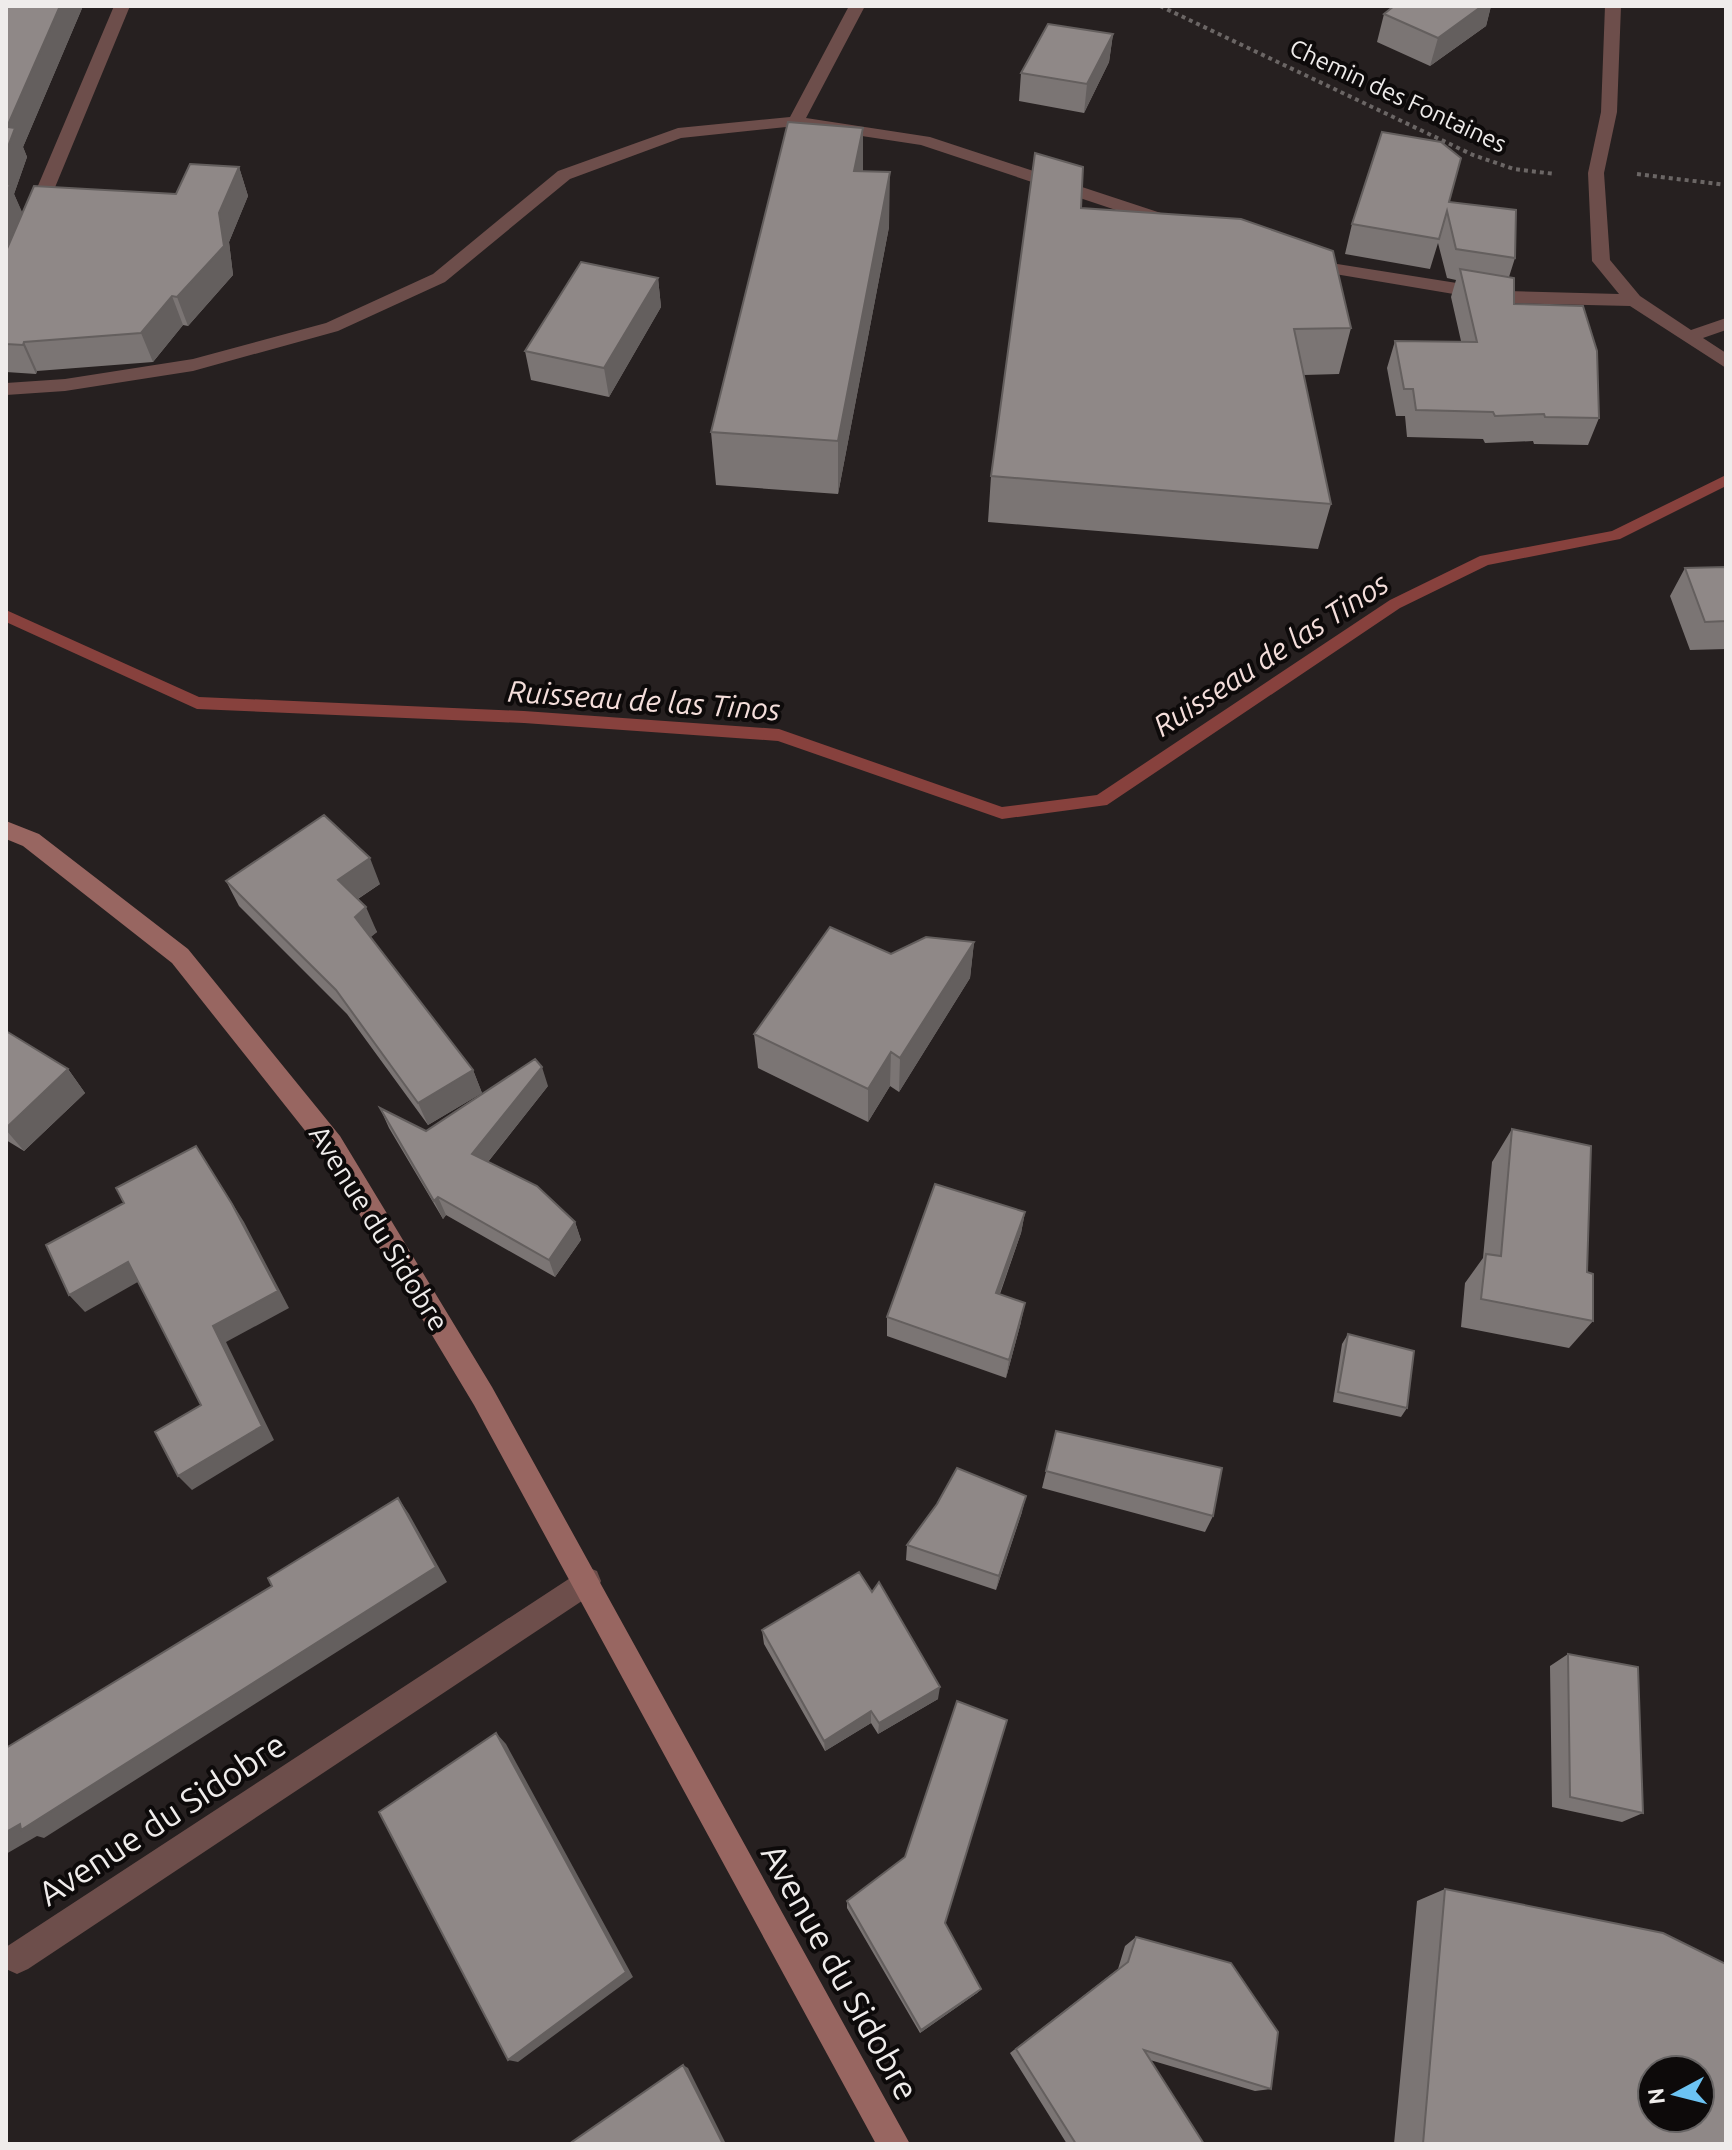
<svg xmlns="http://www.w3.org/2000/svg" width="1732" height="2150" font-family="Ubuntu,sans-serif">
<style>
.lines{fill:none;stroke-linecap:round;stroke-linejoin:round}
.stream{fill:#87413d;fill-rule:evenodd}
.path{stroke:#6b6665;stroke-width:4;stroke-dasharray:4 4;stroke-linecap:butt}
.street{fill:#6d4e4b;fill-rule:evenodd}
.secondary{fill:#986661;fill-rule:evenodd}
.wall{fill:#7b7574}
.shaded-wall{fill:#645f5e}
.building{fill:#8f8887;stroke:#645f5e;stroke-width:2;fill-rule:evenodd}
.labels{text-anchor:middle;stroke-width:8;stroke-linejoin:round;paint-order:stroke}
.far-street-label{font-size:24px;fill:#efeceb;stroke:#0d0a0a}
.street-label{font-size:28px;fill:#efeceb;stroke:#0d0a0a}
.water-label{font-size:30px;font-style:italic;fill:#f4dedb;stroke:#0d0a0a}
.near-street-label{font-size:34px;fill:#efeceb;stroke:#0d0a0a}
</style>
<rect width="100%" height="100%" fill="#262020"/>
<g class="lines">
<path class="stream" d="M 1726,475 L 1726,486 L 1620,539 L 1488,565 L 1400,608 L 1107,805 L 1002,819 L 778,741 L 524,723 L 197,709 L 6,622 L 6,610 L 199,697 L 524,711 L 779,729 L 1002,807 L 1097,795 L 1390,600 L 1480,556 L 1612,531 Z"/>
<path class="path" d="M 1160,6 L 1473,155 L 1514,169 L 1555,174
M 1637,174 L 1726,185"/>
<path class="street" d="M 114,6 L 130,6 L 44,214 L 35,219 L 29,218 L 26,214 Z
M 849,6 L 865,6 L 806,118 L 930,137 L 1176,218 L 1179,222 L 1170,227 L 1164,226 L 921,145 L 796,126 L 681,138 L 570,179 L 445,282 L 338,331 L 193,371 L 65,391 L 6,395 L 6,383 L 65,379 L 193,359 L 326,323 L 433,274 L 558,171 L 678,128 L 790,117 Z
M 1605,6 L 1621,6 L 1617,112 L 1604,173 L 1610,260 L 1640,296 L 1691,330 L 1726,318 L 1726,330 L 1703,338 L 1726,353 L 1726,368 L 1630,306 L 1507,303 L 1329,273 L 1300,265 L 1297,261 L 1306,256 L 1331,263 L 1507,291 L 1619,294 L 1592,261 L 1588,173 L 1601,112 Z
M 587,1567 L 597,1571 L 601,1581 L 597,1591 L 28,1969 L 17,1974 L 6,1969 L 6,1947 Z"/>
<path class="secondary" d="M 6,821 L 39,834 L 188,949 L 340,1136 L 492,1387 L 910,2144 L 876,2144 L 474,1405 L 322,1152 L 172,963 L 23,846 L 6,839 Z"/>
</g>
<path class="wall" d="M 6,6 L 83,6 L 23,147 L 27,157 L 14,194 L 22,213 L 176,194 L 239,167 L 248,196 L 229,242 L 233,275 L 188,326 L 183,325 L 153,362 L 37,371 L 36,374 L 6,372 Z
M 1394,6 L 1491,6 L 1486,26 L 1430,66 L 1377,42 L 1384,14 Z
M 1113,34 L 1109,62 L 1084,113 L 1019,101 L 1021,73 Z
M 863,128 L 863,171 L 889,227 L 838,494 L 716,485 L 711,432 Z
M 1449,202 L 1515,258 L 1509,277 L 1514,304 L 1599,418 L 1588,445 L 1534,444 L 1533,441 L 1485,443 L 1483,439 L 1407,437 L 1405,416 L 1396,416 L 1387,368 L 1395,341 L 1461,341 L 1451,297 L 1456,280 L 1447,278 L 1438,243 L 1430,269 L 1345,254 L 1352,224 Z
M 1081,208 L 1351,328 L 1339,374 L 1304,375 L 1331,504 L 1318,549 L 988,522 L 991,476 Z
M 658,278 L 661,307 L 609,397 L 531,380 L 525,351 Z
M 1726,567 L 1726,649 L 1690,650 L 1670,596 L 1685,568 Z
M 226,881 L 380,884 L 358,899 L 377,932 L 370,937 L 473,1070 L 482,1093 L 428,1125 L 347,1014 L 239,906 Z
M 974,942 L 970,978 L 899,1092 L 890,1086 L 868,1122 L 758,1068 L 754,1034 L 891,954 Z
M 6,1031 L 68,1069 L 85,1093 L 24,1151 L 6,1140 Z
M 548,1086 L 488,1162 L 575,1222 L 581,1240 L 555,1277 L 446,1215 L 443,1219 L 389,1128 L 380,1108 L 426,1131 Z
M 1512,1129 L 1587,1272 L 1593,1321 L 1569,1348 L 1461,1327 L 1465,1283 L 1483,1258 L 1492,1162 Z
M 1025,1212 L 1021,1233 L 1000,1294 L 1021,1322 L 1006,1378 L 887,1336 L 887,1317 Z
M 1348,1334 L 1407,1408 L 1401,1417 L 1333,1402 L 1342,1344 Z
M 1056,1431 L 1213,1516 L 1205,1532 L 1042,1488 Z
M 1022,1512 L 996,1590 L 906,1560 L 907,1545 Z
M 762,1630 L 938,1699 L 878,1734 L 871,1723 L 825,1751 L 764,1644 Z
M 1568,1654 L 1643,1813 L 1622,1822 L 1552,1807 L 1550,1666 Z
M 1445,1889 L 1726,2144 L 1394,2144 L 1417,1901 Z
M 847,1901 L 981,1989 L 977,1993 L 920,2033 L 847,1908 Z
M 1136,1937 L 1271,2089 L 1255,2091 L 1150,2060 L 1204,2144 L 1067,2144 L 1010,2053 L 1118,1969 L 1125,1946 Z"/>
<path class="shaded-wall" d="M 60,6 L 83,6 L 23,147 L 27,157 L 14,194 L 23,214 L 6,253 L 7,127 Z
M 1482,6 L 1491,6 L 1486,26 L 1430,66 L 1438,38 Z
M 1113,34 L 1109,62 L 1084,113 L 1087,84 Z
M 863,128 L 863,182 L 854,171 Z
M 239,167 L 248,196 L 229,242 L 233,275 L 188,326 L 177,297 L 219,213 Z
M 890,172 L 889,227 L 838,494 L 838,441 Z
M 658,278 L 661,307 L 609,397 L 604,368 Z
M 172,296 L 183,325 L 153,362 L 141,333 Z
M 24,342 L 37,371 L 36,374 L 23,345 Z
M 370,858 L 380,884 L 348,905 L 338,880 Z
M 366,907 L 377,932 L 365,942 L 355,917 Z
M 974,942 L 970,978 L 899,1092 L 900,1058 Z
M 891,1052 L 890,1086 L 868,1122 L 868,1089 Z
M 542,1067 L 548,1086 L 479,1173 L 472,1154 Z
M 68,1069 L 85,1093 L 24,1151 L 6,1130 L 6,1128 Z
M 473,1070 L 482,1093 L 428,1125 L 418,1103 Z
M 196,1146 L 244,1222 L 289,1308 L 226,1342 L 274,1440 L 192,1490 L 178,1476 L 262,1426 L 213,1326 Z
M 438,1197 L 446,1215 L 443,1219 L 434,1201 Z
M 1025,1212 L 1021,1233 L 993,1312 L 996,1293 Z
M 575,1222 L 581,1240 L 555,1277 L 549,1260 Z
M 128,1262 L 143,1279 L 85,1312 L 69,1295 Z
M 1025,1303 L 1021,1322 L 1006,1378 L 1009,1360 Z
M 1026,1496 L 1022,1512 L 996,1590 L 999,1576 Z
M 398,1498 L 409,1514 L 447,1582 L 44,1838 L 37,1836 L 6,1854 L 6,1832 Z
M 940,1687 L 938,1699 L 878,1734 L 879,1723 Z
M 871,1711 L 871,1723 L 825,1751 L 824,1741 Z
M 496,1733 L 506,1744 L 633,1977 L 518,2062 L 508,2060 Z
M 981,1989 L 977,1993 L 920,2033 L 921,2030 Z
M 683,2065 L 688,2068 L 726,2144 L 723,2144 Z"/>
<path class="building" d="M 6,6 L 60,6 L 7,127 L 15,128 L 6,152 Z
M 1394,6 L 1482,6 L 1438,38 L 1384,14 Z
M 1048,24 L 1113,34 L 1087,84 L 1021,73 Z
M 788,122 L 863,128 L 854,171 L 890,172 L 838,441 L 711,432 Z
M 1382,132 L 1441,142 L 1461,158 L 1449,202 L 1516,210 L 1515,258 L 1456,249 L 1447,211 L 1439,239 L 1352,224 Z
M 1035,153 L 1083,167 L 1081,208 L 1241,219 L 1333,251 L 1351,328 L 1294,329 L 1331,504 L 991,476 Z
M 190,164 L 239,167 L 219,213 L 224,246 L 177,297 L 172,296 L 141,333 L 24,342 L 23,345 L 6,344 L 6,251 L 34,186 L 176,194 Z
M 6,184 L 10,185 L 6,194 Z
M 581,262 L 658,278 L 604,368 L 525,351 Z
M 1460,269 L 1514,278 L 1514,304 L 1583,306 L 1597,351 L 1599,418 L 1545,417 L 1544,414 L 1495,416 L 1493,412 L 1416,410 L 1413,389 L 1404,389 L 1395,341 L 1477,342 Z
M 1726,567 L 1726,621 L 1705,622 L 1685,568 Z
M 324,815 L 370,858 L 338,880 L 366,907 L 355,917 L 473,1070 L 418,1103 L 336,990 L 226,881 Z
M 830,927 L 891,954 L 926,937 L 974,942 L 900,1058 L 891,1052 L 868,1089 L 754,1034 Z
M 6,1031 L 68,1069 L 6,1128 Z
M 535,1059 L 542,1067 L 472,1154 L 537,1186 L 575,1222 L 549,1260 L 438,1197 L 434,1201 L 380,1108 L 426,1131 Z
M 1512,1129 L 1591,1146 L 1587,1272 L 1593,1274 L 1593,1321 L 1481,1299 L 1486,1254 L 1501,1256 Z
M 196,1146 L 232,1204 L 278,1291 L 213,1326 L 262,1426 L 178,1476 L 155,1432 L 201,1405 L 128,1262 L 69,1295 L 46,1245 L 124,1203 L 116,1188 Z
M 935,1184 L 1025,1212 L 996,1293 L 1025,1303 L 1009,1360 L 887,1317 Z
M 1348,1334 L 1414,1351 L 1407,1408 L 1338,1392 Z
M 1056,1431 L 1222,1468 L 1213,1516 L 1046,1471 Z
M 957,1468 L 1026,1496 L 999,1576 L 907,1545 L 937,1504 Z
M 398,1498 L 436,1567 L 21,1830 L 20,1824 L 6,1832 L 6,1748 L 272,1586 L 268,1578 Z
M 859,1572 L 872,1592 L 879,1582 L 940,1687 L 879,1723 L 871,1711 L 824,1741 L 762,1630 Z
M 1568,1654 L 1638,1667 L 1643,1813 L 1570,1797 Z
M 957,1701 L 1007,1720 L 945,1923 L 981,1989 L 921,2030 L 847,1901 L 905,1857 Z
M 496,1733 L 626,1972 L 508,2060 L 379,1812 Z
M 1445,1889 L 1663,1933 L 1726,1964 L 1726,2144 L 1423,2144 ZM 1652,2070 L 1700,2070 L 1700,2118 L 1652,2118 Z
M 1136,1937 L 1231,1963 L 1278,2032 L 1271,2089 L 1144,2050 L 1204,2144 L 1076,2144 L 1016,2049 L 1128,1962 Z
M 683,2065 L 723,2144 L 574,2144 L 572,2142 Z"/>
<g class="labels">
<g class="far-street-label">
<text transform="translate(1398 96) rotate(25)" y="8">Chemin des Fontaines</text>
</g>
<g class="street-label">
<text transform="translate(379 1228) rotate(58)" y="10">Avenue du Sidobre</text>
</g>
<g class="water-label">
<text transform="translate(1271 655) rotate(-33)" y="10">Ruisseau de las Tinos</text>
<text transform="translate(644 701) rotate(4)" y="10">Ruisseau de las Tinos</text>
</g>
<g class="near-street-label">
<text transform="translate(162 1819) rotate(-33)" y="12">Avenue du Sidobre</text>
<text transform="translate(840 1972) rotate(61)" y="12">Avenue du Sidobre</text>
</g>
</g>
<rect width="1732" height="2150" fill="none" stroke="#efeceb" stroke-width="16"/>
<g transform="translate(1676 2094) rotate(263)"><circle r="38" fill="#0d0a0a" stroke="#676464" stroke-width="2"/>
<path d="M0-6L14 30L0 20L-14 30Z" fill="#6cc3f3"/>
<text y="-12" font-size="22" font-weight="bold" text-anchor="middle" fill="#efeceb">N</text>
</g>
</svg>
